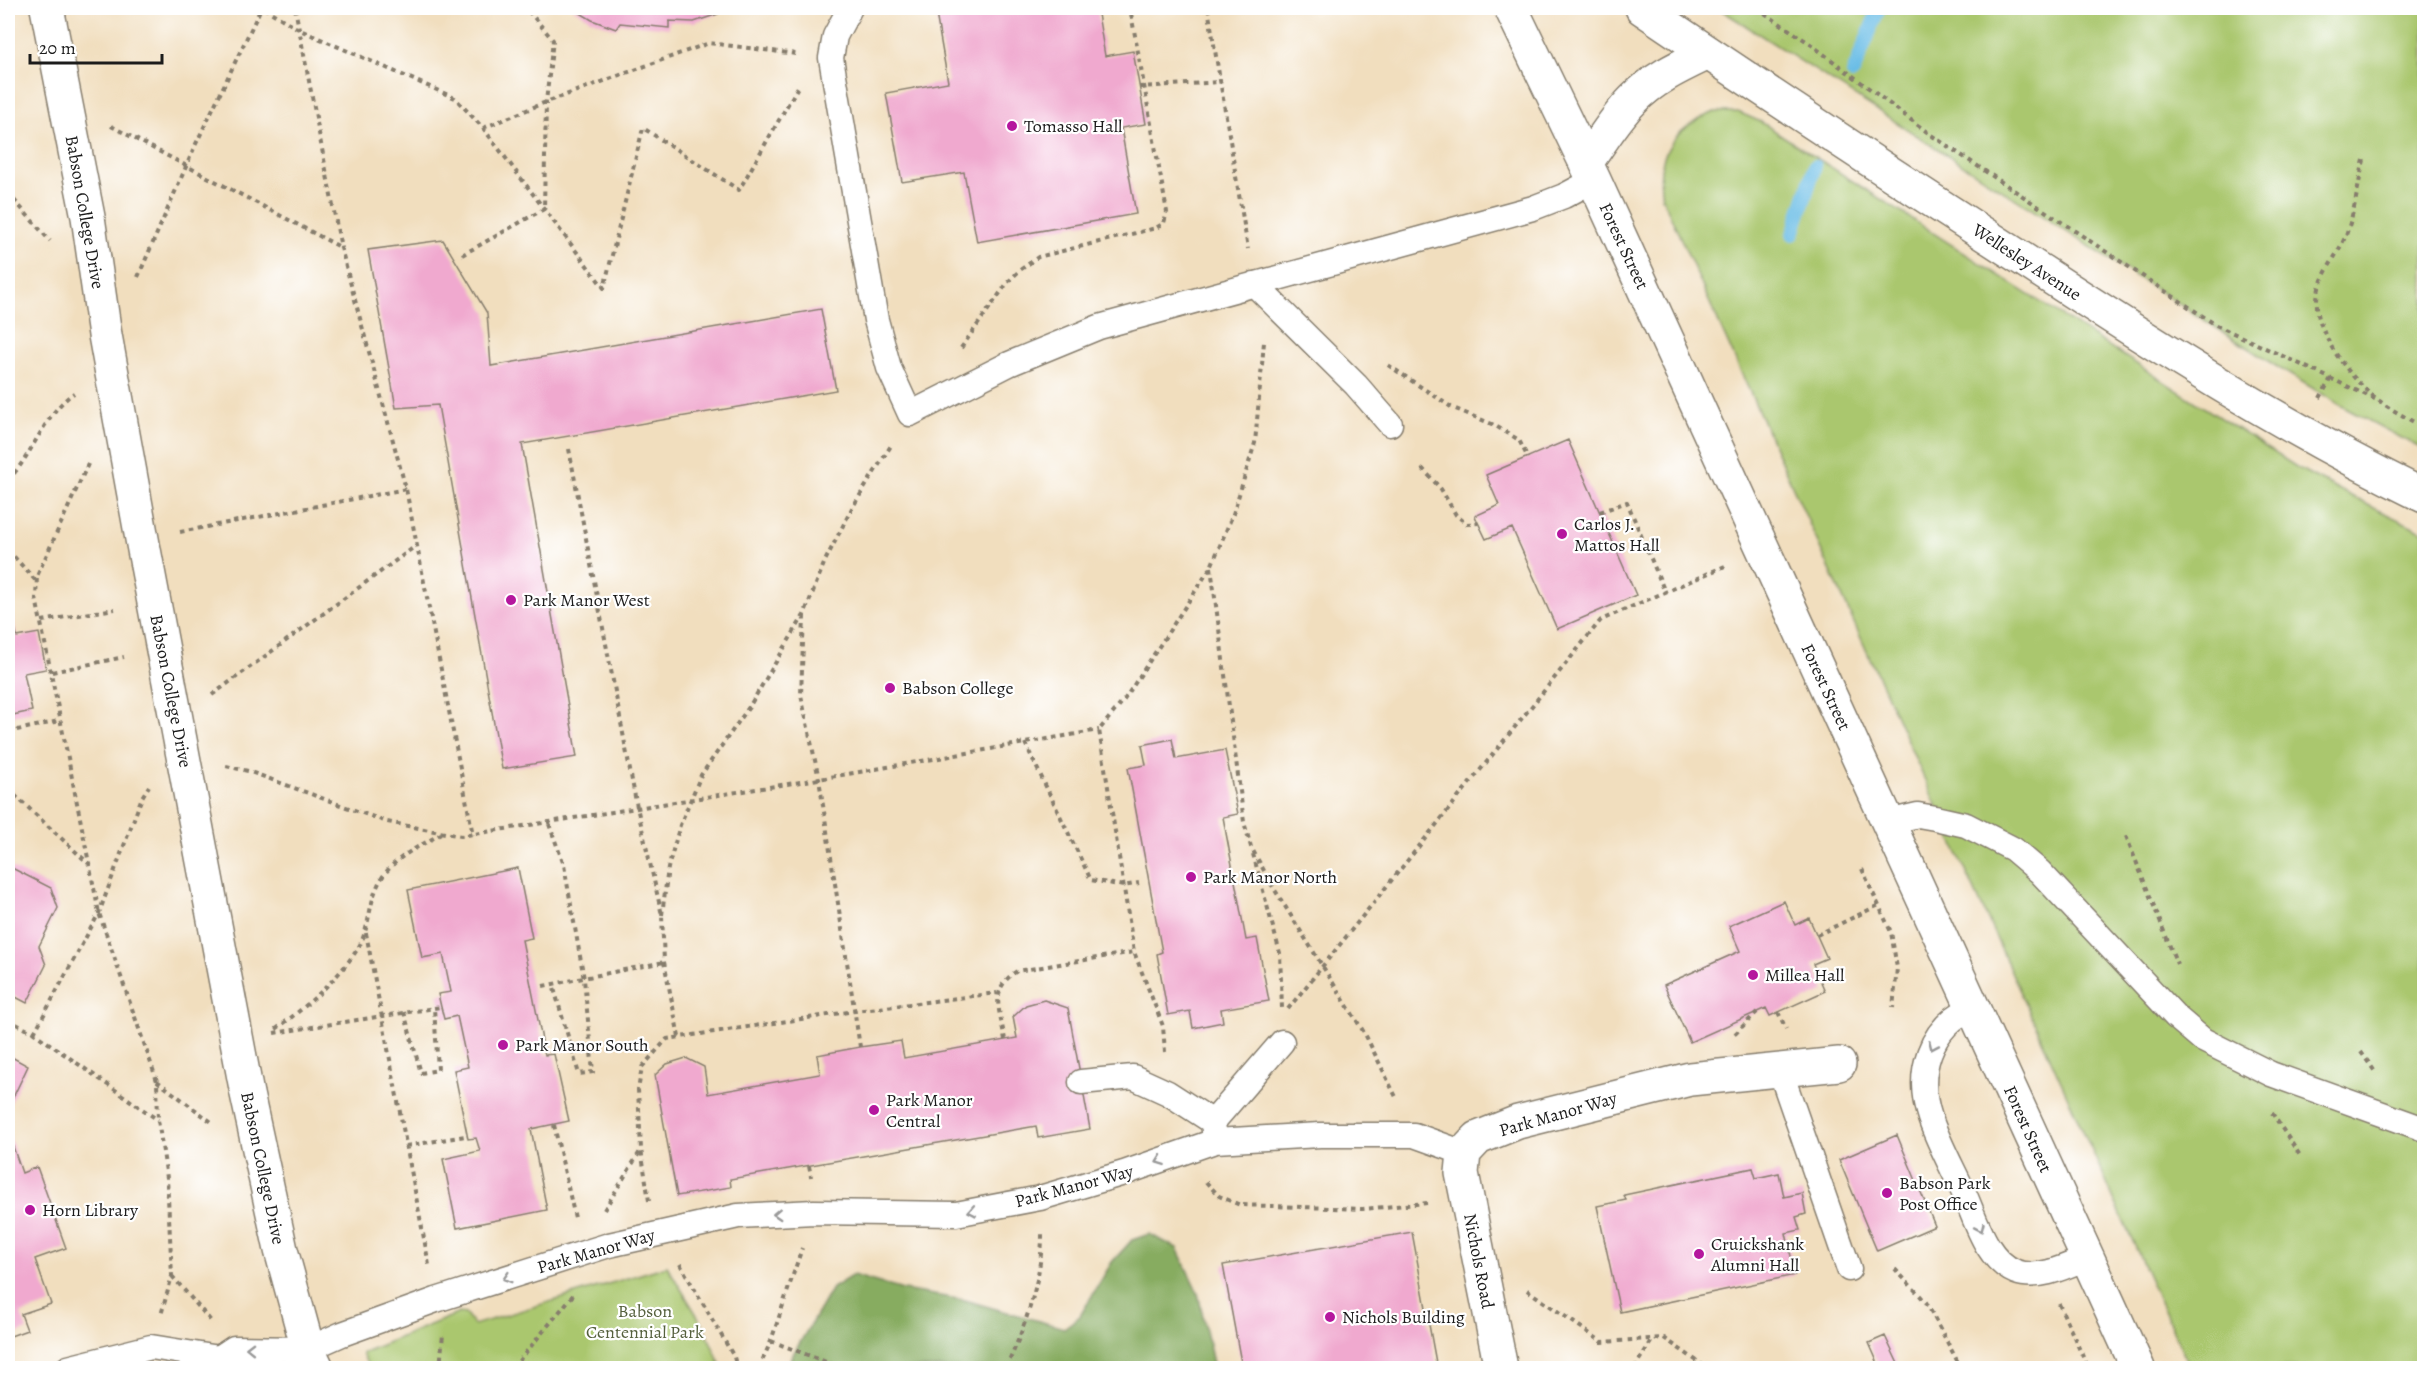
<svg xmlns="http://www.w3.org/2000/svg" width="2432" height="1376" font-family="Alegreya,serif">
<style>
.green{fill:#aac76e;stroke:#637245;stroke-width:1.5}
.forest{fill:#87ac61;stroke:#52643e;stroke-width:1.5}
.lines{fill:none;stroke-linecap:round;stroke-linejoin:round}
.stream{stroke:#6bbde6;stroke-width:14}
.building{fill:#f0a9cf}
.service-casing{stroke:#867d6d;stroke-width:27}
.minor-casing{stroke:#867d6d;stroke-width:36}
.tertiary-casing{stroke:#867d6d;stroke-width:36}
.secondary-casing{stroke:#867d6d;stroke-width:36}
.path{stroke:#867d6d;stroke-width:4;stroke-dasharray:4.5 4.5;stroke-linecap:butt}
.service{stroke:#fff;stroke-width:24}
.minor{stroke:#fff;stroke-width:33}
.tertiary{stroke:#fff;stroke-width:33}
.secondary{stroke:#fff;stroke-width:33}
.oneway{stroke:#999}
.poi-dot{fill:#b5179e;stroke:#fff;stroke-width:2}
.labels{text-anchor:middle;stroke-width:4.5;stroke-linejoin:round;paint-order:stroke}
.poi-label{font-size:18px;fill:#1c1c1c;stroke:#fff;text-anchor:start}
.street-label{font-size:18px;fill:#1c1c1c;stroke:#fff}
.park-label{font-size:18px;fill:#55603d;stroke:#fff}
</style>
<rect width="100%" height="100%" fill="#fff"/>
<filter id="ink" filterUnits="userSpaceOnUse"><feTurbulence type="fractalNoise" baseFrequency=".0167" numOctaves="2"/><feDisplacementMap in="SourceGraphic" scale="12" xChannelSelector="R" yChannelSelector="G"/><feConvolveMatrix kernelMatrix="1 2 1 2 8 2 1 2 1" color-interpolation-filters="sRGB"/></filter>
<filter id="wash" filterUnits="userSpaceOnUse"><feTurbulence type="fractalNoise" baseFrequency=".008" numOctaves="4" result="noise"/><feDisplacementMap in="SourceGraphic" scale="24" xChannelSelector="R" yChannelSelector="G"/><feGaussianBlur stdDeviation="1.35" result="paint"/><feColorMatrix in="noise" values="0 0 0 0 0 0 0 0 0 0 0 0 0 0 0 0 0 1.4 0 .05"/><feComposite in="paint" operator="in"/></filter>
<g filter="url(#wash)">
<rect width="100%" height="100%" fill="#f1debe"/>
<path class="green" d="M 1718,8 L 2424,8 L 2424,450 L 2347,409 L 2279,368 Z
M 1715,112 L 1738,112 L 1761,122 L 2298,468 L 2370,506 L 2424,532 L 2424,1368 L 2190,1368 L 1662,197 C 1654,153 1676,127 1715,112 Z
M 667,1266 L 703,1325 L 722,1368 L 369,1368 L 362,1353 L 459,1313 L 466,1314 L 474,1325 Z"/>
<path class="forest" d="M 1149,1234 L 1177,1248 L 1198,1293 L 1214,1368 L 785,1368 L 832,1288 L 853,1275 L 903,1290 L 964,1300 L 1064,1328 L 1080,1316 L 1112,1262 L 1132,1240 Z"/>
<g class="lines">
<path class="stream" d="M 1853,73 L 1879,8
M 1793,234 L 1815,166"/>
</g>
<g id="blocks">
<path class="building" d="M 572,8 L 723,8 L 716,11 L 718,14 L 694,22 L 669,21 L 669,28 L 620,23 L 616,29 L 592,20 Z
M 935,8 L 1097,8 L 1105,56 L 1133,51 L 1146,124 L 1121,128 L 1136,214 L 977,242 L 964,172 L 902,182 L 886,93 L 948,82 Z
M 443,240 L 487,313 L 491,366 L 821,309 L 836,390 L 522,444 L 577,757 L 502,769 L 438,405 L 396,408 L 368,250 Z
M 1568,440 L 1636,595 L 1557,629 L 1512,528 L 1486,539 L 1475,516 L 1499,505 L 1486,475 Z
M 8,595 L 17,637 L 39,633 L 46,669 L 24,673 L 32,711 L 8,716 Z
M 1172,739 L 1176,759 L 1225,750 L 1238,814 L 1223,817 L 1246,940 L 1257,938 L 1269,1001 L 1221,1009 L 1223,1022 L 1193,1028 L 1190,1011 L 1168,1015 L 1157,954 L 1162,952 L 1128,768 L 1146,765 L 1142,745 Z
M 8,866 L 51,888 L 58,908 L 39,946 L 46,965 L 27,1003 L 8,993 Z
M 518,868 L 532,938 L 522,940 L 545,1055 L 554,1054 L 569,1121 L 531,1129 L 547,1210 L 457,1228 L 443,1159 L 480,1151 L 476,1138 L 468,1139 L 454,1070 L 468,1067 L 457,1016 L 444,1019 L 441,1007 L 438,994 L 451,992 L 443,954 L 422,958 L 408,890 Z
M 1784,901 L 1795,925 L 1809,918 L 1827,958 L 1813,964 L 1825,991 L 1770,1016 L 1766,1008 L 1690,1042 L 1664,985 L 1740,951 L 1729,926 Z
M 1044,1000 L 1068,1008 L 1090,1129 L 1038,1138 L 1036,1126 L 1025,1128 L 730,1179 L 731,1187 L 677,1196 L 655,1075 L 667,1064 L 686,1058 L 704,1067 L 708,1094 L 820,1074 L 817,1055 L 860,1047 L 901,1041 L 904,1058 L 1017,1038 L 1013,1017 L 1026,1005 Z
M 8,1055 L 28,1066 L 8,1108 Z
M 8,1132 L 22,1173 L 37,1167 L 66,1248 L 35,1259 L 51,1304 L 21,1314 L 27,1330 L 8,1337 Z
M 1897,1135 L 1935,1226 L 1877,1251 L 1839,1160 Z
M 1753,1168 L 1756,1178 L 1779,1173 L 1784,1197 L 1802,1193 L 1806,1214 L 1796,1217 L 1800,1230 L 1786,1233 L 1795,1275 L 1620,1312 L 1597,1206 L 1626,1200 L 1624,1195 Z
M 1412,1232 L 1437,1368 L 1242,1368 L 1223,1265 Z
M 1885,1336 L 1900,1368 L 1880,1368 L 1869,1343 Z"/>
</g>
</g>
<g filter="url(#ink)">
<use href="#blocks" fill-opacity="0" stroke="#867d6d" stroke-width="1.5"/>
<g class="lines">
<defs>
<path id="service" d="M 850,8 L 835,36 L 831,58 L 876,320 L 889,368 L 910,414 L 1009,364 L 1099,327 L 1533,208 L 1564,196 L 1594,180
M 1254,284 L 1356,385 L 1390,424
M 1888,822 L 1918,815 L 1935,818 L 1966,825 L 2013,849 L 2040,872 L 2176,1017 L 2203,1040 L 2271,1074 L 2424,1129
M 1973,1007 C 1929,1027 1915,1073 1930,1118 C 1939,1144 1953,1169 1964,1193 C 1976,1220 1986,1260 2016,1272 C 2038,1280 2065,1267 2086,1258
M 1780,1070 L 1849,1269
M 1081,1082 L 1133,1077 L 1168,1093 L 1213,1122 L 1215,1141
M 1213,1122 L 1282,1042
M 68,1368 L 151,1347 L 219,1358 L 234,1348 L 308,1349
M 279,1368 L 308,1349 L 342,1334 L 436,1300 L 609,1245 L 738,1216 L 814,1212 L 956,1214 L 1040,1198 L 1124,1173 L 1215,1141 L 1320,1135 L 1414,1135 L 1464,1153"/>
<path id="minor" d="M 47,8 L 88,217 L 105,335 L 142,539 L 247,1094 L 281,1250 L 308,1349 L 317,1368
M 1501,1368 L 1462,1173 L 1464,1153 L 1478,1138 L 1518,1122 L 1690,1079 L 1839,1064"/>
<path id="tertiary" d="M 1511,8 L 1594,180 L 2138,1368
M 1586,163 C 1601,142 1615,118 1633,100 C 1654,78 1681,66 1708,53"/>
<path id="secondary" d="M 1642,8 C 1767,93 1894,176 2021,258 C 2151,343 2284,428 2424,496"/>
</defs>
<use href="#service" class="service-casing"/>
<use href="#minor" class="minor-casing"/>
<use href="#tertiary" class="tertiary-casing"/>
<use href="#secondary" class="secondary-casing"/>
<path class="path" d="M 264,8 L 300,30 L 455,98 L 483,128 L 604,288 L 643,128 L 739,190 L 799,85
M 295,8 L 341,248 L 406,489 L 473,835
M 1208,8 L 1248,249
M 1757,8 L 1809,43 L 1931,135 L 2216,325 L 2379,401
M 1139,87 L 1221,82
M 111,126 L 340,247
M 483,128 L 546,102 L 709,43 L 796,54
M 2364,160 C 2358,184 2355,210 2347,232 C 2339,255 2319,275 2317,299 C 2314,334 2354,383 2381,402 C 2394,412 2410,419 2424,428
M 8,193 L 50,241
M 462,255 L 544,209 L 546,102 L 553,40 L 526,8
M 138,277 L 195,146 L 261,8
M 961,348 L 1008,282 L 1020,270 L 1038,257 L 1156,228 L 1164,223 L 1167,212 L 1130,8
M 1388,365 L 1451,407 L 1494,425 L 1519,440 L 1528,458
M 2320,398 L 2331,378
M 569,449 L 637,807 L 662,915 L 664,962 L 679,1037
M 88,464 L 37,576 L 36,598 L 99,913 L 157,1081 L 158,1120 L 167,1178 L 172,1276 L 161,1315
M 1422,468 L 1441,489 L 1456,515 L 1467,524 L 1478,523
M 8,480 C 33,455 45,412 74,393
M 1600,512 L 1627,502 L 1665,592
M 180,532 L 406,489
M 8,550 L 35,580
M 1211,567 L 1244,822 L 1251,847 L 1273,887 L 1365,1034 L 1397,1099
M 804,616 L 801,695 L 819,779 L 860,1047
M 42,621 L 115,609
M 52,672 L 124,657
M 212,695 L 417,545
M 8,732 L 59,721
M 1025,743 L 1091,880 L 1124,886 L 1139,883
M 226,766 L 248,771 L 387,822 L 461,836 L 819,779 L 1099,730
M 8,789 L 88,863
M 549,824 L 564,865 L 584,979 L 593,1072 L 579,1074 L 553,985
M 2126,836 L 2177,964
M 1253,854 L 1280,953 L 1282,1008
M 1862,869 L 1891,932 L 1897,968 L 1893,1008
M 662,915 L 668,868 L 680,825 L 701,775 L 749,707 L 804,615 L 825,561 L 852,508 L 892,444
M 366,933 L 429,1265
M 1817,935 L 1879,905
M 543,986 L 664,962
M 1288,1009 L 1601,620 L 1725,566
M 404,1012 L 421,1073 L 438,1070 L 434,1008
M 1778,1012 L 1786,1029
M 8,1020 L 34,1033 L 158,1120
M 276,1029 C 307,1006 335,982 357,950 C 370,929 368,906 378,885 C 390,859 418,847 441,834
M 34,1033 L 99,913 L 142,797 L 149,786
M 274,1033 L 441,1007
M 1735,1034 L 1757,1012
M 1005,1040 C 1000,1010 988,990 1017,971 L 1134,952
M 1165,1052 L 1163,1026 L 1134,952 L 1099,730 L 1124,700 L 1211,567 L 1233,514 L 1255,443 L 1264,342
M 2361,1052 L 2376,1073
M 157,1081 L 213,1123
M 2272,1113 L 2301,1157
M 554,1125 L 575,1218
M 406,1146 L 465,1136
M 809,1166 L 811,1177
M 1206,1182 L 1219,1196 L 1240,1205 L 1363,1209 L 1427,1203
M 649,1201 L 641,1149 L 638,1090 L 642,1067 L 667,1039 L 855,1011 L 997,993
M 604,1210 L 641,1150
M 680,1264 L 734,1357 L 737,1368
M 1895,1269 L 1926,1302 L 1961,1368
M 172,1276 L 211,1321
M 1527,1290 L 1602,1342 L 1664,1338 L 1707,1368
M 2059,1304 L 2088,1368
M 771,1341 L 842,1368
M 440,1368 L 443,1334
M 513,1368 L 574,1294
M 759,1368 L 771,1341 L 802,1248
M 1006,1368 C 1025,1327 1042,1280 1042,1234
M 1634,1368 L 1653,1339"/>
<use href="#service" class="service"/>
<use href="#minor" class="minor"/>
<use href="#tertiary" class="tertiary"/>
<use href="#secondary" class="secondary"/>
</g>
<defs><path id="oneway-chevron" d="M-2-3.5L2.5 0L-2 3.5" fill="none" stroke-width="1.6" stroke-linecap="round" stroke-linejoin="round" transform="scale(1.5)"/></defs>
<g class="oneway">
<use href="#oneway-chevron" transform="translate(1933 1046) rotate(114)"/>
<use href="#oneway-chevron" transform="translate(1160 1161) rotate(160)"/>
<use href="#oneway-chevron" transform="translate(972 1211) rotate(169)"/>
<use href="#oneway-chevron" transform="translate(777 1214) rotate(177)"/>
<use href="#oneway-chevron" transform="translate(1980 1228) rotate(66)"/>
<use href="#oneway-chevron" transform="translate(507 1278) rotate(163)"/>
<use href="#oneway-chevron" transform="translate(250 1348) rotate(-179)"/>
</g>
</g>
<g class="poi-dot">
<circle cx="1012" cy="126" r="6"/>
<circle cx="1562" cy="534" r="6"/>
<circle cx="511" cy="600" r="6"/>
<circle cx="890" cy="688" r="6"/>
<circle cx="1191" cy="877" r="6"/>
<circle cx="1753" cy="975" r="6"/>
<circle cx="503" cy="1045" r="6"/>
<circle cx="874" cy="1110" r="6"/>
<circle cx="1887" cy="1193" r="6"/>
<circle cx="30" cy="1210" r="6"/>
<circle cx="1699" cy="1254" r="6"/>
<circle cx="1330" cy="1317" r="6"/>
</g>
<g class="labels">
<g class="poi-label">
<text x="1024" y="132">Tomasso Hall</text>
<text x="1574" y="530">Carlos J.<tspan x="1574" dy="21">Mattos Hall</tspan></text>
<text x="523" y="606">Park Manor West</text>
<text x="902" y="694">Babson College</text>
<text x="1203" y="883">Park Manor North</text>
<text x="1765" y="981">Millea Hall</text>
<text x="515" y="1051">Park Manor South</text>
<text x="886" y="1106">Park Manor<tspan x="886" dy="21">Central</tspan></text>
<text x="1899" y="1189">Babson Park<tspan x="1899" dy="21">Post Office</tspan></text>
<text x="42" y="1216">Horn Library</text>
<text x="1711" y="1250">Cruickshank<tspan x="1711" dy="21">Alumni Hall</tspan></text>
<text x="1342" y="1323">Nichols Building</text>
</g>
<g class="street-label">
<text transform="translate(85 212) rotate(80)" y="6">Babson College Drive</text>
<text transform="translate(1624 246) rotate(65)" y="6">Forest Street</text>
<text transform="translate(2027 262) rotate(33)" y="6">Wellesley Avenue</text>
<text transform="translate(1826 687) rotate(65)" y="6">Forest Street</text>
<text transform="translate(171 691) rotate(79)" y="6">Babson College Drive</text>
<text transform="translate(1558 1114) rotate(-16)" y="6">Park Manor Way</text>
<text transform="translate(2028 1129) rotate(66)" y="6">Forest Street</text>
<text transform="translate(263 1168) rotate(78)" y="6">Babson College Drive</text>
<text transform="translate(1074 1186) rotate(-15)" y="6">Park Manor Way</text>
<text transform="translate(596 1251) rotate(-16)" y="6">Park Manor Way</text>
<text transform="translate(1479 1261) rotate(79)" y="6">Nichols Road</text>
</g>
<g class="park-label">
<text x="645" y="1317">Babson<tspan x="645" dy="21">Centennial Park</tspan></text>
</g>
</g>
<rect width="2432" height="1376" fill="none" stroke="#fff" stroke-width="30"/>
<path d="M30 54v9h132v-9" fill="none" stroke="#1c1c1c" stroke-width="3"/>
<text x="39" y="54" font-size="18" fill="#1c1c1c" stroke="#ffffff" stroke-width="4.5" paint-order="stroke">20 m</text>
</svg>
